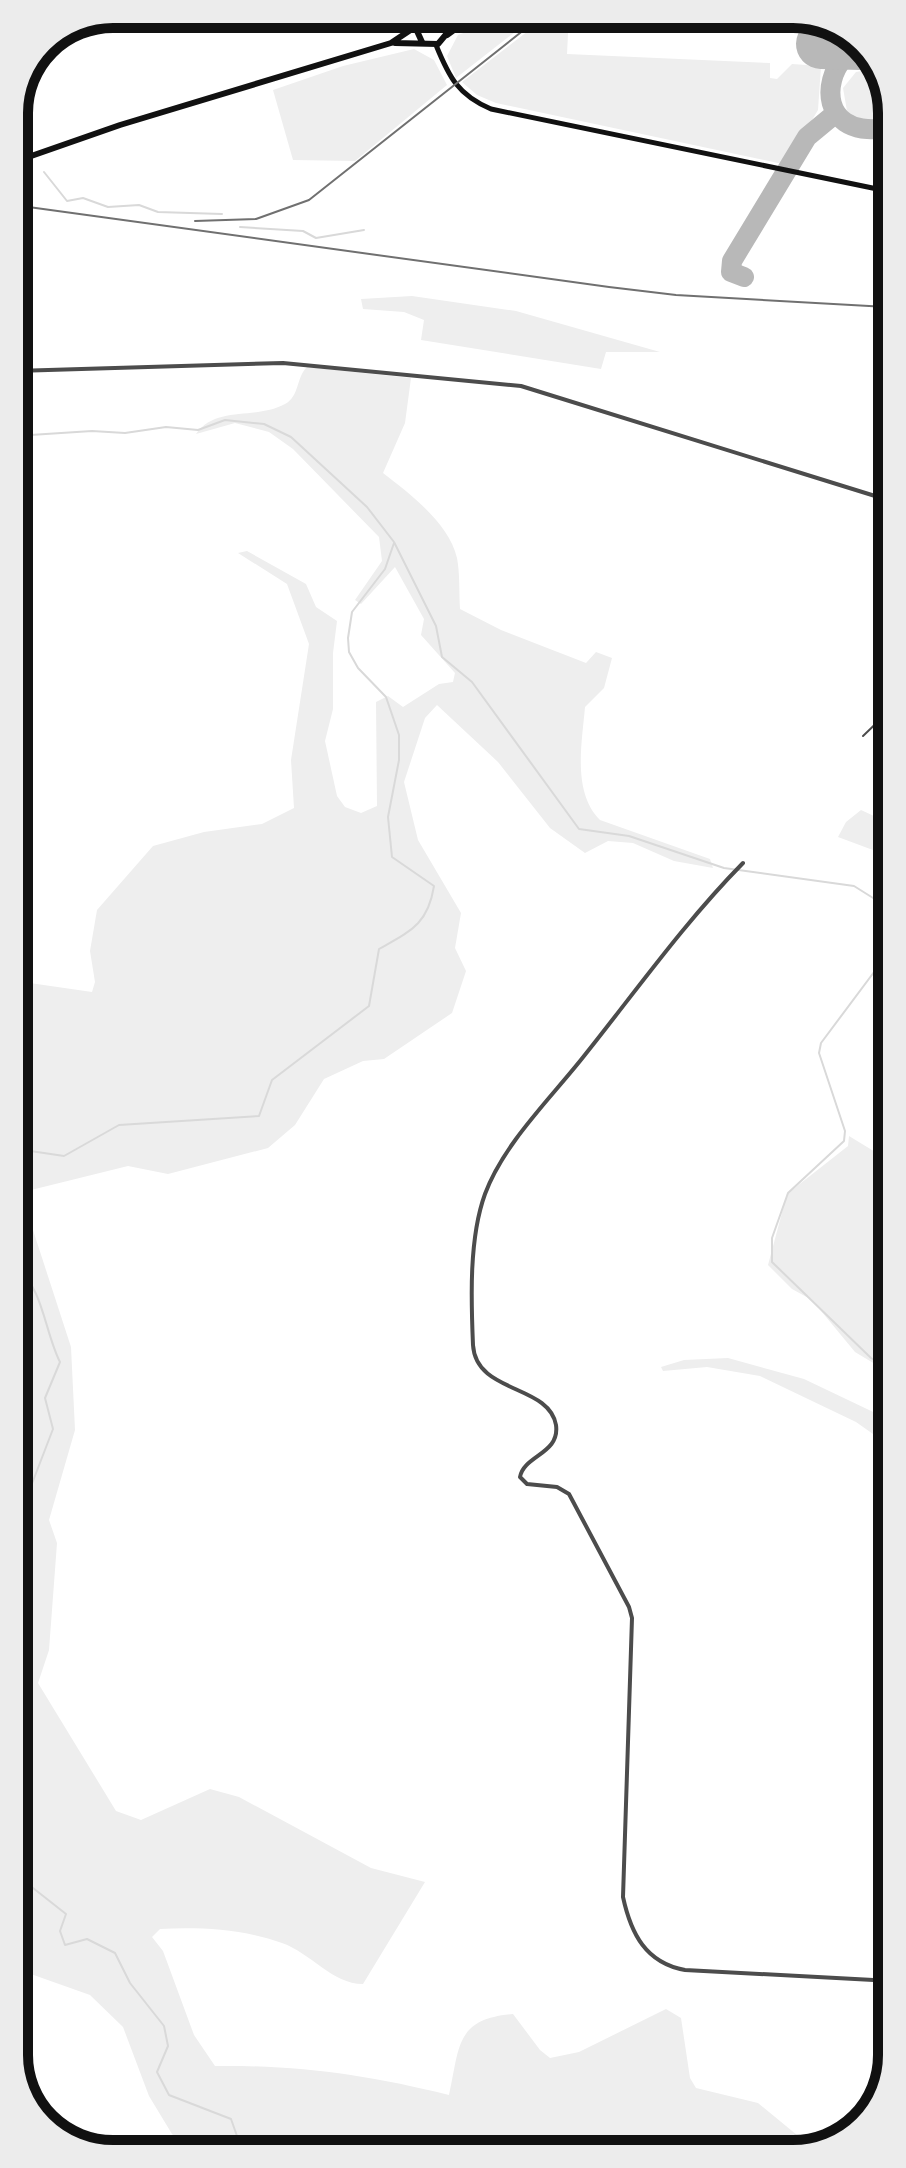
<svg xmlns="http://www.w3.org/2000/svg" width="906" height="2168" font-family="Figtree,sans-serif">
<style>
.green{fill:#eee}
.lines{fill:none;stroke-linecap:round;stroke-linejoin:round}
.stream{stroke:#d9d9d9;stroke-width:2}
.taxiway{stroke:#b8b8b8;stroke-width:20}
.runway{stroke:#b8b8b8;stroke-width:50}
.path{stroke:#111;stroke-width:2}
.service{stroke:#4c4c4c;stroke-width:2}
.minor{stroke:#4c4c4c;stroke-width:4}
.secondary{stroke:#111;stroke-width:5}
.primary{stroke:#111;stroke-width:6}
.rail{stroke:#707070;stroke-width:2}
.rim{fill:none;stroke:#111;stroke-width:10}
</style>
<rect width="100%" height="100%" fill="#fff"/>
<path class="green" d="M 514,14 L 538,14 L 456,78 L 447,56 L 458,35 Z
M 550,14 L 569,14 L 567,54 L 770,63 L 770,78 L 777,79 L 792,64 L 821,66 L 818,110 L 787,162 L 778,163 L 496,103 L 477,95 L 462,82 Z
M 414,49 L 434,60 L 447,85 L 355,161 L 293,160 L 273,90 L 343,66 Z
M 878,68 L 887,82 L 887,124 L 859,122 L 847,111 L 843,88 L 856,72 Z
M 412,296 L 516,311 L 660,352 L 606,352 L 601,369 L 421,340 L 424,320 L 404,312 L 363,309 L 361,299 Z
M 307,367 L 411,378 L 405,423 L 383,473 C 410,494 449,523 457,558 C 460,574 459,592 460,609 L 501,630 L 586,663 L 596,652 L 612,658 L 604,688 L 585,707 C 582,743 572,792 600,820 L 710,859 L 713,868 L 674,861 L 633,843 L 608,841 L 585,853 L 550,828 L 498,762 L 437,705 L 425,718 L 404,782 L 418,840 L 461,913 L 455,948 L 466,971 L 452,1013 L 384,1059 L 363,1061 L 324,1079 L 295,1125 L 268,1148 L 168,1174 L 128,1166 L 27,1191 L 32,1227 L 71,1347 L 75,1430 L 49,1520 L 57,1543 L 49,1650 L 38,1683 L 116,1811 L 141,1820 L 210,1789 L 239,1797 L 371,1868 L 425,1882 L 363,1984 C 332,1984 311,1953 282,1943 C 243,1929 200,1927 160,1929 L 152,1937 L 163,1951 L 194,2035 L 215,2066 C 300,2065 367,2075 449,2095 C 460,2046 455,2019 513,2014 L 540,2050 L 550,2058 L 579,2052 L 666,2009 L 681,2018 L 690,2078 L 696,2088 L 758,2103 L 814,2149 L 190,2153 L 172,2134 L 149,2096 L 123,2027 L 90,1995 L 28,1973 L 19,1935 L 16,981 L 92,992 L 95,982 L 90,951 L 97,910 L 153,846 L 204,832 L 262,824 L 294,808 L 291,760 L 309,644 L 287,584 L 238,553 L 247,551 L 306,584 L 316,607 L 337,621 L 333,653 L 333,709 L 325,741 L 337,796 L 345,807 L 361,813 L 377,806 L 376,702 L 388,696 L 403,707 L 439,684 L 453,682 L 455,673 L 421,635 L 424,619 L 395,567 L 361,604 L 355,600 L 382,561 L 379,537 L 293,449 L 269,432 L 235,423 L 196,434 C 216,405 256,420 285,404 C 300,396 296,377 307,367 Z
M 861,810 L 889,823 L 889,856 L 838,837 L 846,822 Z
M 849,1136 L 890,1161 L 890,1373 L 855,1352 L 812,1300 L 792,1289 L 768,1265 L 787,1194 L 848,1146 Z
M 728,1358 L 804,1379 L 890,1420 L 890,1446 L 856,1422 L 760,1376 L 707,1367 L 663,1371 L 661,1367 L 684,1360 Z"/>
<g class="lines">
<path class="stream" d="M 14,144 L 23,150
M 44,172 L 67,201 L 83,198 L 108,207 L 139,205 L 158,212 L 222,214
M 240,227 L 303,231 L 316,238 L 364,230
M 15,436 L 92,431 L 125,433 L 166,427 L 198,430 L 225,420 L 264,424 L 291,437 L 367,507 L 394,542 L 436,626 L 442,657 L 472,682 L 579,829 L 629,836 L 724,868 L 854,886 L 889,908
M 889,952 L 821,1043 L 819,1053 L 845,1131 L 844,1141 L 788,1193 L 772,1238 L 772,1262 L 871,1358 L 890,1370
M 17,1149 L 64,1156 L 119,1125 L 259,1116 L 272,1080 L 369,1006 L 379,949 C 411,931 428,924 434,886 L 392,857 L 388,817 L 399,760 L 399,735 L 386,697 L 358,668 L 349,652 L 348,638 L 352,612 L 385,569 L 394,543
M 17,1269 C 43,1287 45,1333 60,1362 L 45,1398 L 53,1429 L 18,1520
M 19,1877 L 66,1914 L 60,1931 L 65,1945 L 87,1939 L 115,1953 L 130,1983 L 164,2026 L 168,2046 L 157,2072 L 169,2095 L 231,2119 L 243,2153"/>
<path class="taxiway" d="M 862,46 C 833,54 817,103 845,122 C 858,131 872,129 887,129
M 744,277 L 731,272 L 732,261 L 807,137 L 836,113"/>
<path class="runway" d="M 821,44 L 861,45"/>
<path class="path" d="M 15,605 L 26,599"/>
<path class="service" d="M 863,736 L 889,711"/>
<path class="minor" d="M 15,371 L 283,363 L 521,386 L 888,500
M 743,863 C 684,923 636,991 584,1056 C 551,1098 504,1143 485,1194 C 469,1238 471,1299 473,1345 C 476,1394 549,1384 556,1425 C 560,1454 524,1455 520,1477 L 527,1484 L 557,1487 L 569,1494 L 629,1607 L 632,1618 L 623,1897 C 631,1934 646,1963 685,1970 L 892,1981"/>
<path class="secondary" d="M 436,45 C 449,77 458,95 491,109 L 887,191"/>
<path class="primary" d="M 443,19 L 469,19 L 485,14
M 447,35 L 469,19
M 395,43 L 438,44 L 448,32 L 443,19 L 430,15 L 420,20 L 417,31 L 422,42
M 14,162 L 120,125 L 391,43 L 418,25"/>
<path class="rail" d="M 14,205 L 609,287 L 676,295 L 887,307
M 195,221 L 256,219 L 309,200 L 544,14"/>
</g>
<path d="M0 0H906V2168H0ZM113 28H793A85 85 0 0 1 878 113V2055A85 85 0 0 1 793 2140H113A85 85 0 0 1 28 2055V113A85 85 0 0 1 113 28Z" fill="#ececec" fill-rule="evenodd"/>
<path class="rim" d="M113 28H793A85 85 0 0 1 878 113V2055A85 85 0 0 1 793 2140H113A85 85 0 0 1 28 2055V113A85 85 0 0 1 113 28Z"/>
</svg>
